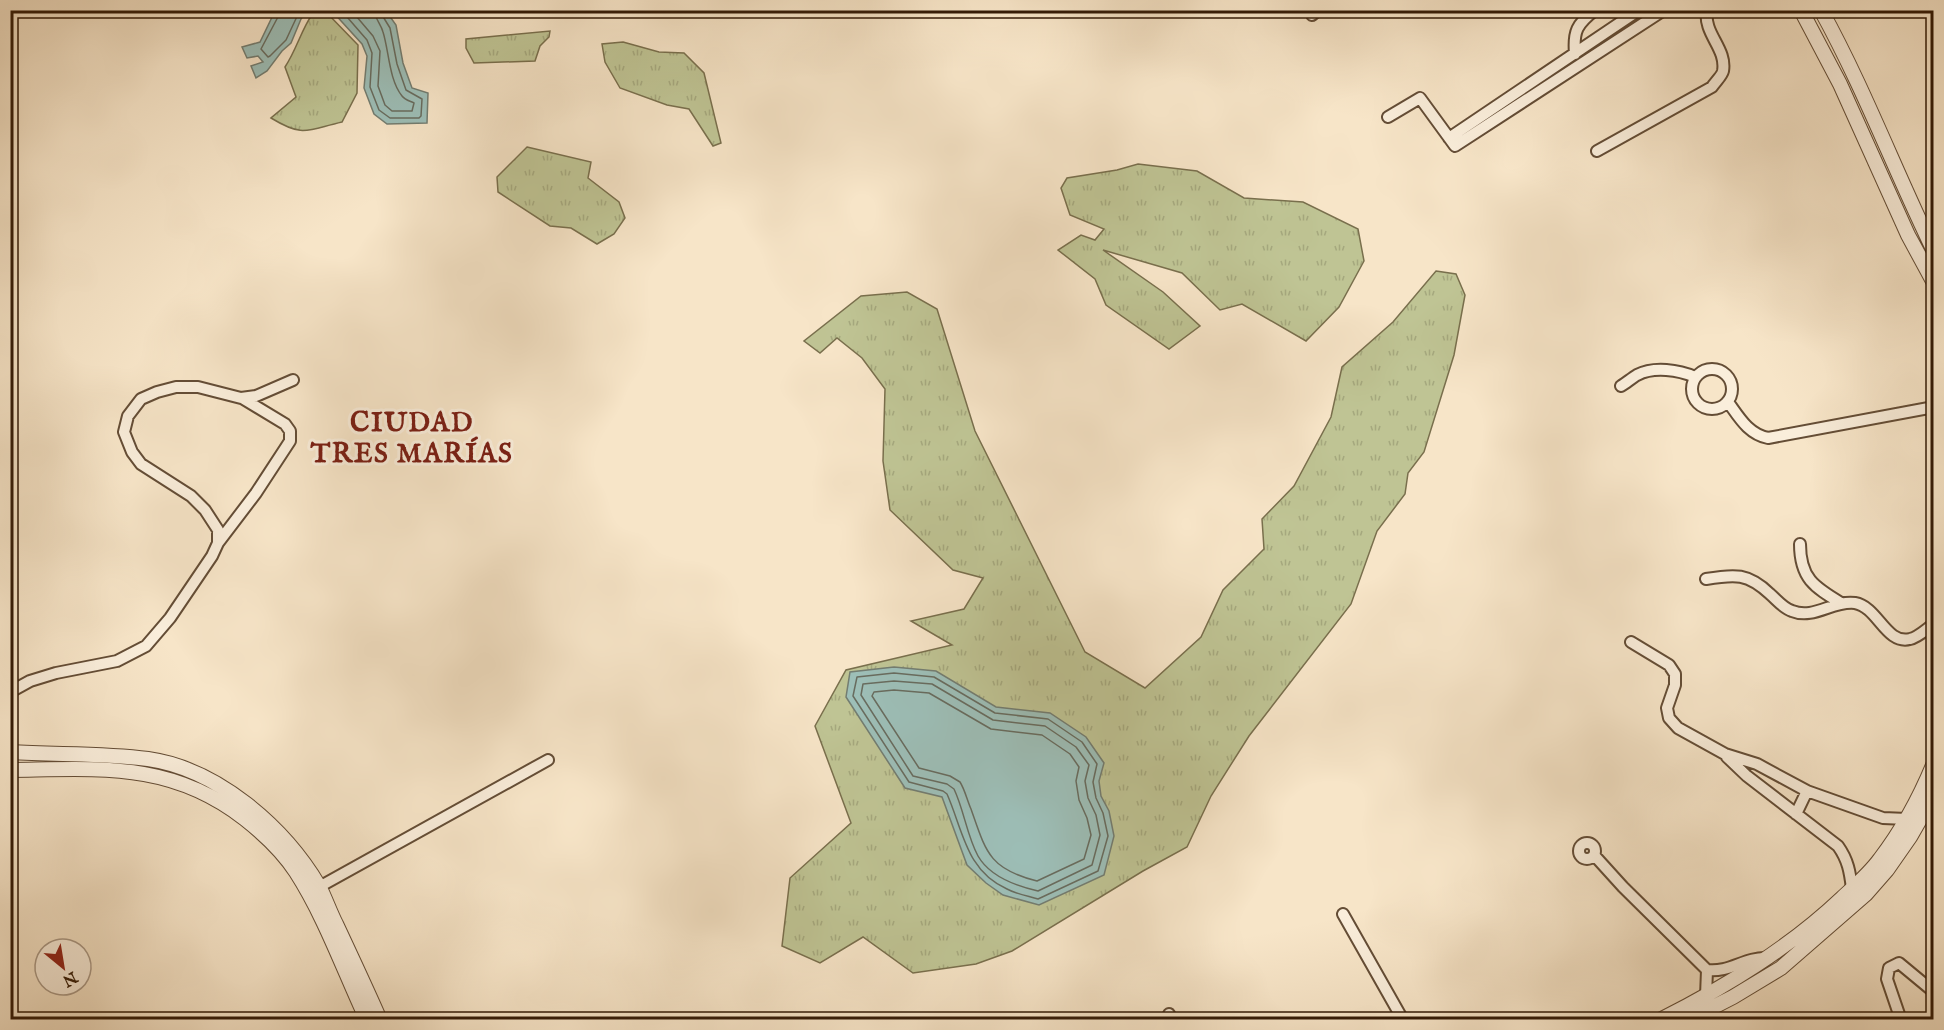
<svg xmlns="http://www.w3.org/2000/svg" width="1944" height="1030" font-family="'IM FELL English',serif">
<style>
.grass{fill:url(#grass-tufts);stroke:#796f4d;stroke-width:1.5}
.water{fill:#9dbfb8;stroke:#737d71;stroke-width:1.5}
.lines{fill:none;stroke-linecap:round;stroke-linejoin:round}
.shore{stroke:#686c5f;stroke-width:1.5}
.minor-casing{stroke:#644d36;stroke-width:14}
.tertiary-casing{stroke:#644d36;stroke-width:16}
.minor{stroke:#faeedb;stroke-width:10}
.tertiary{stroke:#faeedb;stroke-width:14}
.labels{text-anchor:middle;stroke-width:6;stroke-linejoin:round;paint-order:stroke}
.district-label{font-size:27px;font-weight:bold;letter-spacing:1.5px;fill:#7a1f14;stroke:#faeedb}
</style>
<defs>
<pattern id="grass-tufts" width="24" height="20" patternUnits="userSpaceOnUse" patternTransform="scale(1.5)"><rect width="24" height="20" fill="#bfc494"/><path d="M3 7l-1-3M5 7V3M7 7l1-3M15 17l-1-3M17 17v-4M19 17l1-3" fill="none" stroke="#a5a87e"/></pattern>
</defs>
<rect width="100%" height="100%" fill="#f7e5c8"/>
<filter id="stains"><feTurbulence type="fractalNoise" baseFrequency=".00333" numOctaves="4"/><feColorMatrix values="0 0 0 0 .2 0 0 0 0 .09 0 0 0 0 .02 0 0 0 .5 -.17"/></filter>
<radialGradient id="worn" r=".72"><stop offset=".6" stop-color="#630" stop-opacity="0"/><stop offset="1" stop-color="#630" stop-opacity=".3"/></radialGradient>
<path class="grass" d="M 326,12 L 358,45 L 357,93 L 342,122 C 307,130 304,138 271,118 L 296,97 L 285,67 C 297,49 301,30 313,13 Z
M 550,31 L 549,37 L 540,46 L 535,61 L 474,63 L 466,48 L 466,39 Z
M 623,42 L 659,52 L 684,53 L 704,73 L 721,143 L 713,146 L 689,109 L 667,105 L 620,88 L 605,62 L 602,44 Z
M 527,147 L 591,162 L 588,178 L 619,202 L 625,218 L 614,234 L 597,244 L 571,228 L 550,226 L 498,192 L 497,177 Z
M 1138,164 L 1197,171 L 1244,198 L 1303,202 L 1358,229 L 1364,261 L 1339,307 L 1306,341 L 1242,304 L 1220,310 L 1182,273 L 1103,250 L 1163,292 L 1200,326 L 1169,349 L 1106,305 L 1095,279 L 1058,250 L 1081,235 L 1095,240 L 1104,229 L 1070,215 L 1061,188 L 1067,178 L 1117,170 Z
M 1436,271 L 1456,274 L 1465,295 L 1454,355 L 1424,452 L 1408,473 L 1405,494 L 1377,531 L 1351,604 L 1249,736 L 1211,796 L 1187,847 L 1143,871 L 1012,951 L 976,964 L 913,973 L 863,937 L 820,963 L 782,946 L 790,878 L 851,823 L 815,726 L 846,670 L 952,645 L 911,621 L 964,609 L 983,578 L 953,570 L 890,510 L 883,461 L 885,389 L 862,358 L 837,338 L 820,353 L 804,341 L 861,296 L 907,292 L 937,309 L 975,431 L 1085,652 L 1145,688 L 1201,637 L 1223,590 L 1264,549 L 1262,519 L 1294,486 L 1331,417 L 1342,367 L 1393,322 Z"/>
<path class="water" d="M 275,11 L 307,11 L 301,19 L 291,43 L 282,51 L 267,71 L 256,78 L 251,66 L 263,62 L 258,56 L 247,58 L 242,47 L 260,42 Z
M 332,11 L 386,11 L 396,25 L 403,63 L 412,88 L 428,93 L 427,123 L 387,124 L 374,114 L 364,88 L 367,56 L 362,44 Z
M 894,667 L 936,671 L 996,707 L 1050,713 L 1086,737 L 1104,763 L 1099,781 L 1101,796 L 1109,811 L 1114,836 L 1104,875 L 1039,905 L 1003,895 L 986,883 L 967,865 L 942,797 L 905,788 L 846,697 L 850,672 Z"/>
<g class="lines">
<path class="shore" d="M 280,10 L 279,15 L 261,49 L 268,57 L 270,56 L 286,40 L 300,10
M 341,10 L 367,40 L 372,53 L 370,87 L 379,110 L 390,118 L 419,118 L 421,116 L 422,99 L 406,90 L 397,64 L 390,28 L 382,15 L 382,10
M 351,10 L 373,36 L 380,51 L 378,86 L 385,105 L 392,111 L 412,111 L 414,103 C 410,101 405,100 402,96 C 389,80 389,51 383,32 C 381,24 375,19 374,10
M 894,673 L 934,677 L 995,713 L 1048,719 L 1082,742 L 1097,764 L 1093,782 L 1096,798 L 1103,813 L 1108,836 L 1098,871 L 1038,899 C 1028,896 1016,894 1007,889 C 966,871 963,830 947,794 L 943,791 L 909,782 L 853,696 L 857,677 Z
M 894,681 L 932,684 L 993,720 L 1045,726 L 1076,747 L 1089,765 L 1085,781 L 1088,798 L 1096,815 L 1100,835 L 1092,865 L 1038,891 C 1016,886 990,877 978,856 C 967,836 964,810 954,789 L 947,784 L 913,776 L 861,695 L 863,684 Z
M 894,690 L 929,693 L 991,729 L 1042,735 L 1070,754 L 1079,767 L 1076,781 L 1079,800 L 1087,818 L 1091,835 L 1084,859 L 1037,881 C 989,869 986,852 971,809 C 967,800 965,790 960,782 L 950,776 L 919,768 L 872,696 L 874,692 Z"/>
<defs>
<path id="minor" d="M 1312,15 L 1318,10
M 1575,54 C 1573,31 1577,24 1595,10
M 1388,117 L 1420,98 L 1455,146 L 1664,10
M 1449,138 L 1639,10
M 1597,151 L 1712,87 C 1715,82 1722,76 1723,71 C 1727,48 1703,34 1707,10
M1692 389a20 20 0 1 1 40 0a20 20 0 1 1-40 0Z
M 1621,386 C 1626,383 1632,378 1637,375 C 1654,366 1679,370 1695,377
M 1728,402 C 1739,417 1748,434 1768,438 L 1934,407
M 218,543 L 256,493 L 290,441 L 290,431 L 285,424 L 242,398
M 1800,544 C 1800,578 1814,587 1841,603
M 1706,579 C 1735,574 1748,573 1770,594 C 1777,600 1783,608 1792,611 C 1814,620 1833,600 1855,603 C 1878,607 1886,645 1910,639 C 1919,637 1926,629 1934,624
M 1631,642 L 1669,665 L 1675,674 L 1675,685 L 1667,708 L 1669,718 L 1678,728 L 1725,754 L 1757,764 L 1807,791 L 1883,818 L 1907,819
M 10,692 L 30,681 L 56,673 L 117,661 L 146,646 L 170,618 L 212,556 L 218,543 L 218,530 L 205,510 L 191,496 L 141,464 L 132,452 L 124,432 L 128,416 L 141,399 L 157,392 L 176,387 L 198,387 L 241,398 L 256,396 L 293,380
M 1727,757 L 1747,776 L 1838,846 C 1848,860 1850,872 1852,889
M 1796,814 L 1807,791
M1579 851a8 8 0 1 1 16 0a8 8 0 1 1-16 0Z
M 1594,855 L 1623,887 L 1707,970 C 1729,973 1745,957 1767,958
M 319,887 L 548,760
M 1343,914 L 1403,1020
M 1706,996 L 1707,970
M 1169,1014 L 1172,1020
M 1901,1020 L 1887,979 L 1889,968 L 1899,963 L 1934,992"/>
<path id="tertiary" d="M 1801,10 L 1840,84 L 1908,235 L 1934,283
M 1821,10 C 1864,88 1895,171 1934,251
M 10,752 C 56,755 102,753 148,759 C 218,769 284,827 319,886 C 325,898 330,912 336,924 C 351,956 366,988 380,1020
M 10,770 C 99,769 171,761 245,819 C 264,834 283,852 296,872 C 325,917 344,971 367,1020
M 1660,1020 C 1725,987 1788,949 1842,898 C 1855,886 1870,873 1880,859 C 1903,829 1920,797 1934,763
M 1688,1020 L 1733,997 L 1781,968 L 1866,894 L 1887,870 L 1910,837 L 1934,795"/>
</defs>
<use href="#minor" class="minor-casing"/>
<use href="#tertiary" class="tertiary-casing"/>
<use href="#minor" class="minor"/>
<use href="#tertiary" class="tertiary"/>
</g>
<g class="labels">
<g class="district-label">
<text x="412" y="431">CIUDAD<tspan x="412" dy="31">TRES MARÍAS</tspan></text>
</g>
</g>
<rect width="1944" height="1030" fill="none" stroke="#f7e5c8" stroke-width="36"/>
<rect x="12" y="12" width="1920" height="1006" fill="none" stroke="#331a06" stroke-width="3"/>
<rect x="18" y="18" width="1908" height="994" fill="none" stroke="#331a06" stroke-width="1.5"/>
<g transform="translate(63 967) rotate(150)"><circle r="28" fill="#faeedb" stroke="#aa9986" stroke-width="1.5"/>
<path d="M0-4.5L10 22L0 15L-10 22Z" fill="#8f2418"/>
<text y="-9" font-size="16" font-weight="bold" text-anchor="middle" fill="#331a06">N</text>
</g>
<rect width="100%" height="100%" filter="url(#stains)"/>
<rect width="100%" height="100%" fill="url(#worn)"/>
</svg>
